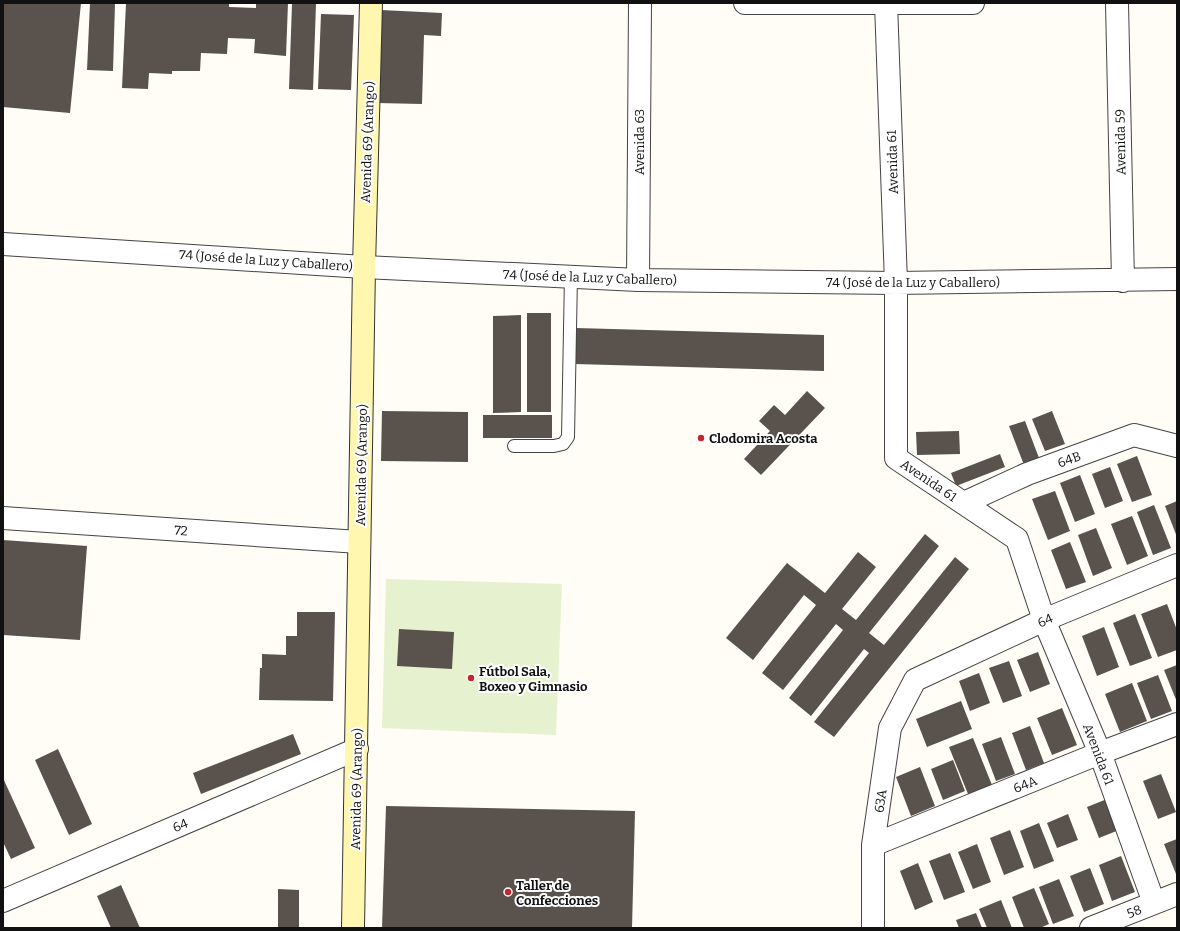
<svg xmlns="http://www.w3.org/2000/svg" width="1180" height="931" font-family="Bitter,serif">
<style>
.pitch{fill:#e6f2cf}
.building{fill:#5a524d}
.lines{fill:none;stroke-linecap:round;stroke-linejoin:round}
.lane-casing{stroke:#444;stroke-width:14}
.street-casing{stroke:#444;stroke-width:24}
.secondary-casing{stroke:#333;stroke-width:24}
.lane{stroke:#fff;stroke-width:12}
.street{stroke:#fff;stroke-width:22}
.secondary{stroke:#fff6b0;stroke-width:22}
.poi-dot{fill:#c4262e;stroke:#fff;stroke-width:1.5}
.labels{text-anchor:middle;stroke-width:4;stroke-linejoin:round;paint-order:stroke}
.street-label{font-size:13px;fill:#111;stroke:#fff}
.poi-label{font-size:13px;font-weight:bold;fill:#111;stroke:#fff;text-anchor:start}
</style>
<rect width="100%" height="100%" fill="#fffdf5"/>
<path class="pitch" d="M 386,579 L 562,584 L 556,735 L 382,728 Z"/>
<path class="building" d="M 3,3 L 81,3 L 70,113 L 3,107 Z
M 90,3 L 115,3 L 113,71 L 87,70 Z
M 126,3 L 229,3 L 229,7 L 256,8 L 256,3 L 288,3 L 286,56 L 254,53 L 255,39 L 228,38 L 227,54 L 201,53 L 200,71 L 172,71 L 172,74 L 149,73 L 148,89 L 122,88 Z
M 292,4 L 316,4 L 313,90 L 289,89 Z
M 381,10 L 442,13 L 441,36 L 424,35 L 422,104 L 377,103 Z
M 321,14 L 354,15 L 351,90 L 318,89 Z
M 527,313 L 551,313 L 551,412 L 527,412 Z
M 521,315 L 521,412 L 493,413 L 493,316 Z
M 576,328 L 824,335 L 824,371 L 575,364 Z
M 807,391 L 825,408 L 761,475 L 744,459 L 770,431 L 759,421 L 774,405 L 785,415 Z
M 382,411 L 468,412 L 468,462 L 381,461 Z
M 1052,411 L 1065,444 L 1045,451 L 1032,419 Z
M 483,415 L 552,415 L 552,438 L 483,438 Z
M 1025,421 L 1039,458 L 1024,465 L 1009,426 Z
M 959,431 L 960,454 L 917,455 L 916,432 Z
M 1000,454 L 1005,467 L 956,486 L 951,473 Z
M 1137,456 L 1152,495 L 1132,502 L 1117,464 Z
M 1110,467 L 1123,501 L 1105,508 L 1092,474 Z
M 1080,475 L 1095,514 L 1075,522 L 1060,483 Z
M 1055,491 L 1070,531 L 1048,540 L 1032,499 Z
M 1177,501 L 1177,537 L 1165,506 Z
M 1154,505 L 1171,548 L 1153,555 L 1137,512 Z
M 1132,516 L 1148,556 L 1127,565 L 1111,524 Z
M 1096,528 L 1112,568 L 1093,576 L 1078,535 Z
M 925,534 L 939,546 L 869,633 L 884,645 L 955,557 L 969,569 L 834,737 L 814,722 L 869,653 L 864,649 L 811,716 L 789,698 L 843,630 L 836,624 L 783,690 L 762,673 L 816,605 L 804,595 L 753,660 L 726,638 L 787,563 L 825,593 L 858,552 L 876,567 L 842,609 L 856,620 Z
M 3,540 L 87,546 L 80,640 L 3,635 Z
M 1070,542 L 1086,582 L 1066,589 L 1051,550 Z
M 1167,604 L 1177,630 L 1177,650 L 1158,657 L 1141,614 Z
M 297,612 L 335,612 L 333,701 L 259,700 L 260,668 L 262,668 L 262,654 L 286,655 L 286,636 L 297,636 Z
M 1135,614 L 1152,658 L 1130,666 L 1113,623 Z
M 1104,627 L 1119,667 L 1097,676 L 1082,636 Z
M 399,629 L 454,632 L 452,669 L 397,666 Z
M 1038,652 L 1050,684 L 1030,692 L 1017,660 Z
M 1009,661 L 1022,696 L 1003,703 L 989,668 Z
M 1177,665 L 1177,702 L 1164,670 Z
M 979,673 L 990,703 L 970,711 L 959,681 Z
M 1158,675 L 1172,711 L 1151,719 L 1137,683 Z
M 1132,683 L 1147,721 L 1120,732 L 1105,694 Z
M 961,701 L 972,729 L 927,747 L 916,719 Z
M 1062,708 L 1077,745 L 1052,755 L 1037,718 Z
M 1030,726 L 1044,763 L 1026,770 L 1012,733 Z
M 293,734 L 301,754 L 201,794 L 193,773 Z
M 1001,737 L 1015,774 L 996,781 L 982,744 Z
M 973,738 L 992,785 L 968,794 L 949,747 Z
M 58,749 L 92,824 L 69,835 L 35,760 Z
M 953,760 L 965,791 L 943,800 L 931,769 Z
M 920,767 L 935,806 L 911,816 L 896,777 Z
M 1161,774 L 1176,812 L 1158,819 L 1143,781 Z
M 3,778 L 35,848 L 11,859 L 3,842 Z
M 1107,799 L 1119,830 L 1099,838 L 1087,807 Z
M 386,806 L 635,811 L 632,928 L 382,928 Z
M 1068,814 L 1078,840 L 1057,848 L 1047,823 Z
M 1039,823 L 1054,861 L 1034,869 L 1020,831 Z
M 1010,830 L 1024,867 L 1004,875 L 990,838 Z
M 1177,839 L 1177,874 L 1176,874 L 1164,844 Z
M 977,844 L 991,882 L 973,889 L 958,852 Z
M 950,853 L 965,892 L 944,900 L 929,861 Z
M 1121,856 L 1135,892 L 1112,901 L 1099,865 Z
M 918,863 L 933,902 L 915,910 L 900,871 Z
M 1090,868 L 1104,904 L 1084,912 L 1070,876 Z
M 1059,879 L 1074,916 L 1053,924 L 1039,887 Z
M 121,885 L 140,928 L 111,928 L 97,896 Z
M 1034,888 L 1049,924 L 1040,928 L 1024,928 L 1012,897 Z
M 278,889 L 299,890 L 299,928 L 278,928 Z
M 1001,900 L 1012,928 L 987,928 L 979,909 Z
M 976,913 L 982,928 L 959,928 L 956,920 Z"/>
<g class="lines">
<defs>
<path id="lane" d="M 514,446 L 554,446 L 563,444 L 568,437 L 571,276"/>
<path id="street" d="M 745,3 L 973,3
M 886,3 L 896,283 L 896,458 L 1017,539 L 1044,620 L 1100,753 L 1154,903
M 1117,3 L 1123,281
M 3,244 L 364,267 L 638,280 L 896,283 L 1177,279
M 638,280 L 640,3
M 964,503 L 1027,474 L 1134,435 L 1177,446
M 3,518 L 359,542
M 873,845 L 1100,753 L 1177,724
M 3,901 L 357,749
M 873,928 L 873,845 L 890,728 L 915,680 L 1044,620 L 1177,565
M 1091,928 L 1177,894"/>
<path id="secondary" d="M 353,928 L 364,267 L 371,3"/>
</defs>
<use href="#lane" class="lane-casing"/>
<use href="#street" class="street-casing"/>
<use href="#secondary" class="secondary-casing"/>
<use href="#lane" class="lane"/>
<use href="#street" class="street"/>
<use href="#secondary" class="secondary"/>
</g>
<g class="poi-dot">
<circle cx="701" cy="438" r="4"/>
<circle cx="471" cy="678" r="4"/>
<circle cx="508" cy="892" r="4"/>
</g>
<g class="labels">
<g class="street-label">
<text transform="translate(367 142) rotate(-88)" y="5">Avenida 69 (Arango)</text>
<text transform="translate(639 142) rotate(-90)" y="5">Avenida 63</text>
<text transform="translate(1120 142) rotate(-91)" y="5">Avenida 59</text>
<text transform="translate(892 162) rotate(-92)" y="5">Avenida 61</text>
<text transform="translate(266 260) rotate(4)" y="5">74 (José de la Luz y Caballero)</text>
<text transform="translate(590 277) rotate(2)" y="5">74 (José de la Luz y Caballero)</text>
<text x="913" y="287">74 (José de la Luz y Caballero)</text>
<text transform="translate(1069 459) rotate(-20)" y="5">64B</text>
<text transform="translate(361 465) rotate(-89)" y="5">Avenida 69 (Arango)</text>
<text transform="translate(929 480) rotate(34)" y="5">Avenida 61</text>
<text transform="translate(181 530) rotate(4)" y="5">72</text>
<text transform="translate(1045 620) rotate(-24)" y="5">64</text>
<text transform="translate(1099 754) rotate(69)" y="5">Avenida 61</text>
<text transform="translate(1025 784) rotate(-22)" y="5">64A</text>
<text transform="translate(356 789) rotate(-89)" y="5">Avenida 69 (Arango)</text>
<text transform="translate(880 801) rotate(-82)" y="5">63A</text>
<text transform="translate(180 825) rotate(-23)" y="5">64</text>
<text transform="translate(1134 911) rotate(-22)" y="5">58</text>
</g>
<g class="poi-label">
<text x="709" y="443">Clodomira Acosta</text>
<text x="479" y="676">Fútbol Sala,<tspan x="479" dy="15">Boxeo y Gimnasio</tspan></text>
<text x="516" y="890">Taller de<tspan x="516" dy="15">Confecciones</tspan></text>
</g>
</g>
<rect width="1180" height="931" fill="none" stroke="#111111" stroke-width="8"/>
</svg>
